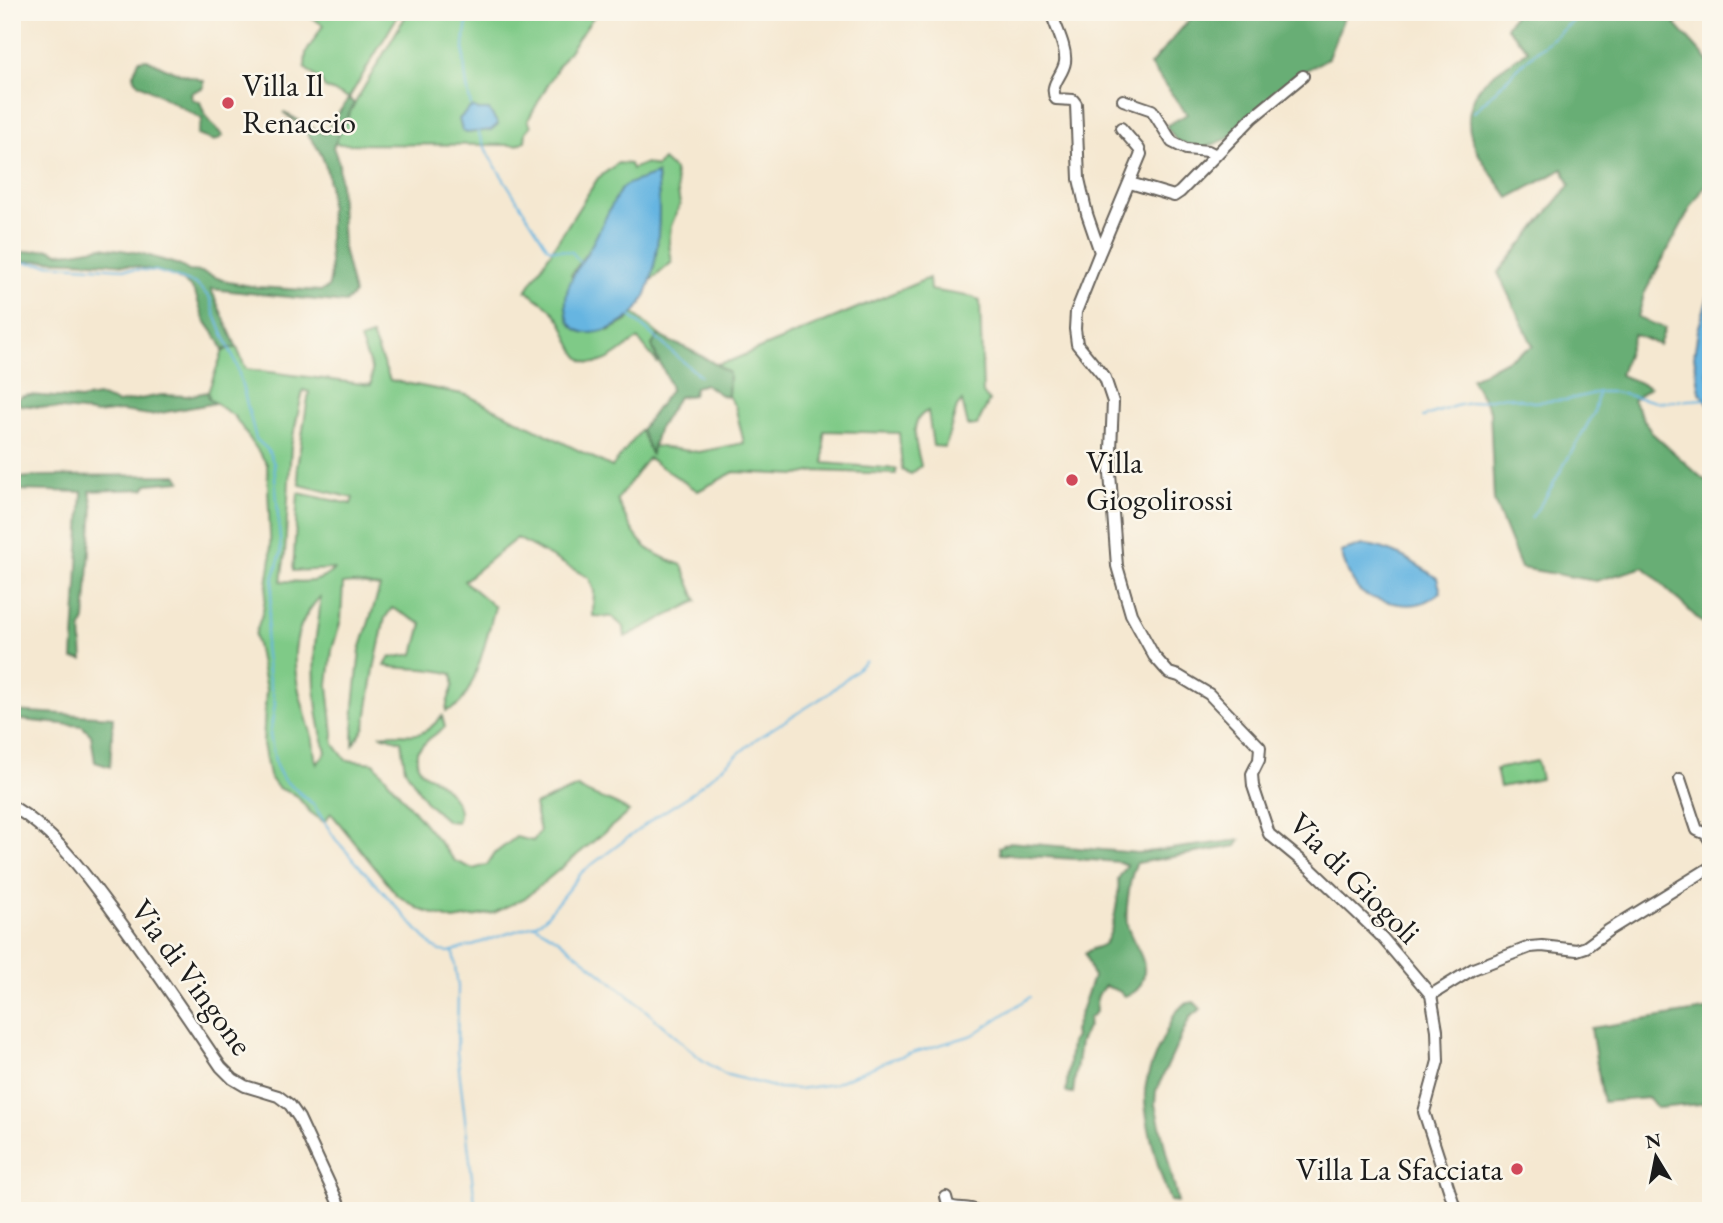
<svg xmlns="http://www.w3.org/2000/svg" width="1723" height="1223" font-family="'EB Garamond',serif">
<style>
.green{fill:#7fca87;stroke:#4e7352;stroke-width:2;fill-rule:evenodd}
.forest{fill:#67ae74;stroke:#426548;stroke-width:2}
.water{fill:#66b5e1;stroke:#41687e;stroke-width:2}
.lines{fill:none;stroke-linecap:round;stroke-linejoin:round}
.stream{stroke:#66b5e1;stroke-width:2}
.minor-casing{stroke:#68635b;stroke-width:14}
.minor{stroke:#fff;stroke-width:10}
.poi-dot{fill:#d1495b;stroke:#fbf7ec;stroke-width:2.5}
.labels{text-anchor:middle;stroke-width:5;stroke-linejoin:round;paint-order:stroke}
.poi-label{font-size:32px;fill:#1c1c1c;stroke:#fbf7ec;text-anchor:start}
.street-label{font-size:32px;fill:#1c1c1c;stroke:#fbf7ec}
</style>
<rect width="100%" height="100%" fill="#fbf7ec"/>
<filter id="ink" filterUnits="userSpaceOnUse"><feTurbulence type="fractalNoise" baseFrequency=".0143" numOctaves="2"/><feDisplacementMap in="SourceGraphic" scale="14" xChannelSelector="R" yChannelSelector="G"/><feConvolveMatrix kernelMatrix="1 2 1 2 8 2 1 2 1" color-interpolation-filters="sRGB"/></filter>
<filter id="wash" filterUnits="userSpaceOnUse"><feTurbulence type="fractalNoise" baseFrequency=".00686" numOctaves="4" result="noise"/><feDisplacementMap in="SourceGraphic" scale="28" xChannelSelector="R" yChannelSelector="G"/><feGaussianBlur stdDeviation="1.57" result="paint"/><feColorMatrix in="noise" values="0 0 0 0 0 0 0 0 0 0 0 0 0 0 0 0 0 1.4 0 .05"/><feComposite in="paint" operator="in"/></filter>
<g filter="url(#wash)">
<rect width="100%" height="100%" fill="#f5e8d1"/>
<path class="green" d="M 303,12 L 400,12 L 349,98 L 325,88 L 321,81 L 305,68 L 306,53 L 323,25 Z
M 408,12 L 597,12 L 559,65 L 528,120 L 531,126 L 526,132 L 525,141 L 517,145 L 331,144 Z
M 663,160 L 674,170 L 680,204 L 671,226 L 669,244 L 672,262 L 648,283 L 652,272 L 659,205 L 657,174 L 588,251 L 571,275 L 608,331 L 627,321 L 633,313 L 659,335 L 652,345 L 658,364 L 638,339 C 625,346 616,358 601,362 C 573,370 570,335 560,320 C 552,307 538,300 526,291 L 598,178 L 618,163 L 630,164 L 632,169 L 646,163 L 656,167 Z
M 929,278 L 930,290 L 973,297 L 980,301 L 983,393 L 989,401 L 977,425 L 968,426 L 962,401 L 957,407 L 945,447 L 933,446 L 928,411 C 906,420 917,447 921,466 L 911,474 L 902,470 L 899,433 L 824,431 L 824,463 L 896,469 L 896,474 L 816,471 L 798,475 L 734,472 L 698,491 L 648,458 L 617,500 C 637,539 638,550 682,565 L 697,601 L 625,637 L 624,627 L 612,617 L 593,616 L 594,591 L 589,578 L 517,538 L 464,581 L 495,607 C 488,632 477,682 461,702 C 457,707 452,709 446,711 C 447,694 456,692 452,674 C 431,667 407,670 385,666 L 389,658 L 414,654 L 422,624 L 392,608 L 385,618 L 374,669 L 365,727 L 353,745 L 354,706 L 360,650 L 380,587 L 353,583 L 343,584 L 341,620 L 332,650 L 328,685 L 334,744 L 346,760 L 374,763 L 455,861 L 473,869 L 487,865 L 494,854 L 516,837 L 533,841 L 540,831 L 534,805 L 578,787 C 594,799 613,799 629,812 L 525,898 L 494,913 L 454,920 L 421,910 L 397,895 L 331,813 L 324,822 L 310,812 L 296,795 L 278,788 L 269,776 L 263,744 L 266,690 L 255,635 L 263,611 L 271,558 L 267,464 L 234,416 L 209,399 L 208,392 L 223,351 L 229,348 L 237,348 L 246,369 L 371,385 L 372,370 L 360,340 L 372,336 L 390,380 L 467,395 L 612,467 L 641,430 L 651,453 L 653,446 L 699,452 L 744,443 L 735,406 L 728,396 L 729,373 L 716,364 L 730,361 ZM 303,390 L 309,392 L 297,467 L 300,485 L 353,498 L 351,504 L 298,493 L 293,571 L 334,569 C 321,585 300,582 281,581 L 285,554 L 291,446 ZM 320,597 C 321,614 316,629 315,646 C 313,681 316,719 326,752 L 317,764 C 313,755 315,743 311,733 C 296,683 280,639 320,597 Z
M 442,716 L 445,727 L 429,739 L 417,751 C 417,756 416,762 419,767 C 423,776 429,775 436,780 C 448,790 465,806 457,822 L 447,821 L 427,803 L 405,769 L 401,741 L 380,735 C 410,730 417,745 442,716 Z
M 1537,761 L 1541,779 L 1500,787 L 1496,769 Z"/>
<path class="forest" d="M 1196,12 L 1346,12 L 1328,58 L 1305,71 L 1227,139 L 1202,149 L 1177,141 L 1166,126 L 1187,114 L 1150,65 Z
M 1516,12 L 1711,12 L 1684,18 L 1675,24 L 1711,64 L 1711,177 L 1691,207 L 1644,294 L 1638,318 L 1665,328 L 1659,345 L 1634,334 L 1620,375 L 1650,387 L 1633,400 L 1651,432 L 1702,478 L 1711,483 L 1711,629 L 1699,620 L 1644,567 L 1596,581 L 1521,568 L 1494,501 L 1490,410 L 1471,379 L 1533,346 L 1498,273 L 1570,185 L 1563,169 L 1509,198 C 1485,164 1451,130 1480,87 C 1488,75 1515,60 1528,50 L 1506,27 Z
M 147,59 L 165,68 L 204,81 L 204,87 L 191,93 L 192,99 L 200,102 L 206,117 L 223,136 L 215,141 L 197,135 L 202,119 L 138,83 L 133,75 L 139,60 Z
M 349,98 L 354,104 L 333,147 L 339,163 L 343,248 L 354,294 L 345,303 L 211,289 L 237,348 L 229,348 L 223,351 C 220,338 211,331 204,319 C 198,308 199,294 189,286 C 161,260 54,259 16,262 L 17,253 L 50,249 L 58,253 L 73,252 L 102,247 L 140,253 L 179,265 L 189,271 L 202,272 L 228,282 L 257,287 L 321,291 L 328,288 C 333,275 329,258 329,244 C 330,183 337,152 283,112 L 324,134 Z
M 659,335 C 668,342 675,343 684,347 C 700,355 715,363 729,373 L 728,396 L 721,395 L 705,384 L 695,387 L 693,395 L 678,397 L 658,430 L 651,454 L 641,430 L 671,389 C 667,373 657,361 652,345 Z
M 208,392 L 209,399 L 216,403 L 150,415 L 121,411 L 96,414 L 82,411 L 20,405 L 17,400 L 20,397 L 29,395 L 81,399 L 98,396 L 118,403 L 162,395 L 187,396 Z
M 177,475 L 181,481 L 148,484 L 144,489 L 90,491 L 93,508 L 85,620 L 81,629 L 83,660 L 73,659 L 82,492 L 15,490 L 12,526 L 12,479 L 39,476 Z
M 12,711 L 113,717 L 110,767 L 95,762 L 91,735 L 82,726 L 12,719 Z
M 1240,840 L 1236,846 L 1137,863 C 1130,873 1124,916 1128,928 C 1135,949 1151,961 1141,984 C 1137,992 1132,994 1124,996 L 1119,991 L 1105,986 C 1097,993 1095,1001 1096,1012 L 1089,1018 L 1088,1026 L 1080,1042 L 1073,1093 L 1066,1092 L 1071,1043 L 1075,1037 L 1074,1031 L 1093,977 L 1085,954 C 1091,947 1097,949 1104,944 C 1113,936 1120,891 1118,879 L 1127,865 L 1120,862 L 1000,854 L 999,847 L 1010,842 L 1138,853 Z
M 1194,1002 L 1201,1009 L 1190,1017 L 1156,1091 L 1155,1104 L 1178,1202 L 1170,1201 C 1160,1176 1140,1108 1146,1084 C 1151,1060 1165,1035 1175,1013 L 1184,1004 Z
M 1711,1009 L 1711,1103 L 1657,1108 L 1649,1098 L 1603,1102 L 1591,1028 Z"/>
<path class="water" d="M 471,107 L 479,110 L 489,110 L 498,124 L 491,130 L 467,133 L 462,130 L 459,119 Z
M 657,174 C 661,210 660,272 641,304 C 626,330 567,352 566,307 C 564,281 581,265 592,244 C 598,234 616,194 622,188 C 630,181 647,178 657,174 Z
M 1711,287 L 1711,341 L 1707,370 L 1711,384 L 1711,408 L 1700,392 L 1694,356 L 1698,330 Z
M 1363,545 C 1390,546 1415,563 1437,578 L 1441,592 C 1435,596 1428,601 1421,603 C 1407,608 1366,600 1357,588 C 1350,578 1344,563 1341,552 Z"/>
<g class="lines">
<path class="stream" d="M 470,12 C 460,42 464,77 471,106
M 1474,112 L 1526,60 L 1572,22 L 1581,12
M 478,132 L 489,156 L 548,248 L 572,252 L 580,262
M 12,262 L 156,271 L 196,284 L 210,298 L 215,315 L 237,366 L 256,439 L 268,450 L 274,464 L 281,553 L 274,576 L 265,646 L 269,680 L 275,703 L 270,735 L 276,766 L 283,779 L 313,804 L 336,840 L 432,946 L 440,951 L 449,952 L 460,949 L 534,925 L 545,918 L 582,872 L 657,816 L 687,797 L 756,739 L 828,694 L 866,661
M 629,315 L 700,376
M 1423,417 L 1455,406 L 1506,396 L 1533,402 L 1567,400 L 1599,392 L 1614,392 L 1657,402 L 1705,399
M 1531,518 L 1545,498 L 1594,413 L 1598,394
M 535,925 L 558,939 L 627,994 L 701,1059 L 724,1074 L 778,1088 L 798,1089 L 833,1084 L 892,1059 L 973,1035 L 1030,997
M 453,951 L 458,987 L 457,1052 L 476,1211"/>
</g>
</g>
<g filter="url(#ink)">
<g class="lines">
<defs>
<path id="minor" d="M 1051,12 C 1055,26 1067,47 1065,62 C 1063,76 1048,85 1056,99 L 1073,100 L 1076,104 L 1079,179 L 1087,214 L 1100,252 L 1076,312 L 1075,329 L 1077,344 L 1105,378 L 1113,402 L 1110,473 L 1117,566 L 1131,614 L 1154,656 L 1169,673 L 1179,676 L 1209,694 L 1260,747 L 1259,760 L 1252,774 L 1253,786 L 1269,834 L 1309,867 L 1380,935 L 1431,995 L 1437,1030 L 1438,1061 L 1424,1112 L 1456,1211
M 1123,100 L 1152,110 L 1172,142 L 1186,149 L 1208,151 L 1216,155
M 1130,183 L 1174,196 L 1180,192 L 1252,118 L 1303,76
M 1100,252 L 1141,154 L 1139,149 L 1121,128
M 1680,779 L 1697,830 L 1706,834 L 1711,842
M 12,806 C 55,832 82,870 111,909 C 150,961 185,1014 221,1067 L 233,1079 L 245,1086 L 278,1096 L 290,1105 L 299,1118 L 342,1211
M 1431,995 L 1473,969 L 1530,947 L 1542,946 L 1577,950 L 1586,947 L 1609,930 L 1711,867
M 946,1197 L 948,1205 C 957,1210 968,1206 977,1211"/>
</defs>
<use href="#minor" class="minor-casing"/>
<use href="#minor" class="minor"/>
</g>
</g>
<g class="poi-dot">
<circle cx="228" cy="103" r="7"/>
<circle cx="1072" cy="480" r="7"/>
<circle cx="1517" cy="1169" r="7"/>
</g>
<g class="labels">
<g class="poi-label">
<text x="242" y="96">Villa Il<tspan x="242" dy="37">Renaccio</tspan></text>
<text x="1086" y="473">Villa<tspan x="1086" dy="37">Giogolirossi</tspan></text>
<text x="1503" y="1180" text-anchor="end">Villa La Sfacciata</text>
</g>
<g class="street-label">
<text transform="translate(1355 878) rotate(45)" y="11">Via di Giogoli</text>
<text transform="translate(192 977) rotate(54)" y="11">Via di Vingone</text>
</g>
</g>
<rect width="1723" height="1223" fill="none" stroke="#fbf7ec" stroke-width="42"/>
<g transform="translate(1656 1157) rotate(350)" stroke="#fbf7ec" stroke-width="5" paint-order="stroke">
<path d="M0-5L12 26L0 18L-12 26Z" fill="#1c1c1c"/>
<text y="-10" font-size="19" font-weight="bold" text-anchor="middle" fill="#1c1c1c">N</text>
</g>
</svg>
